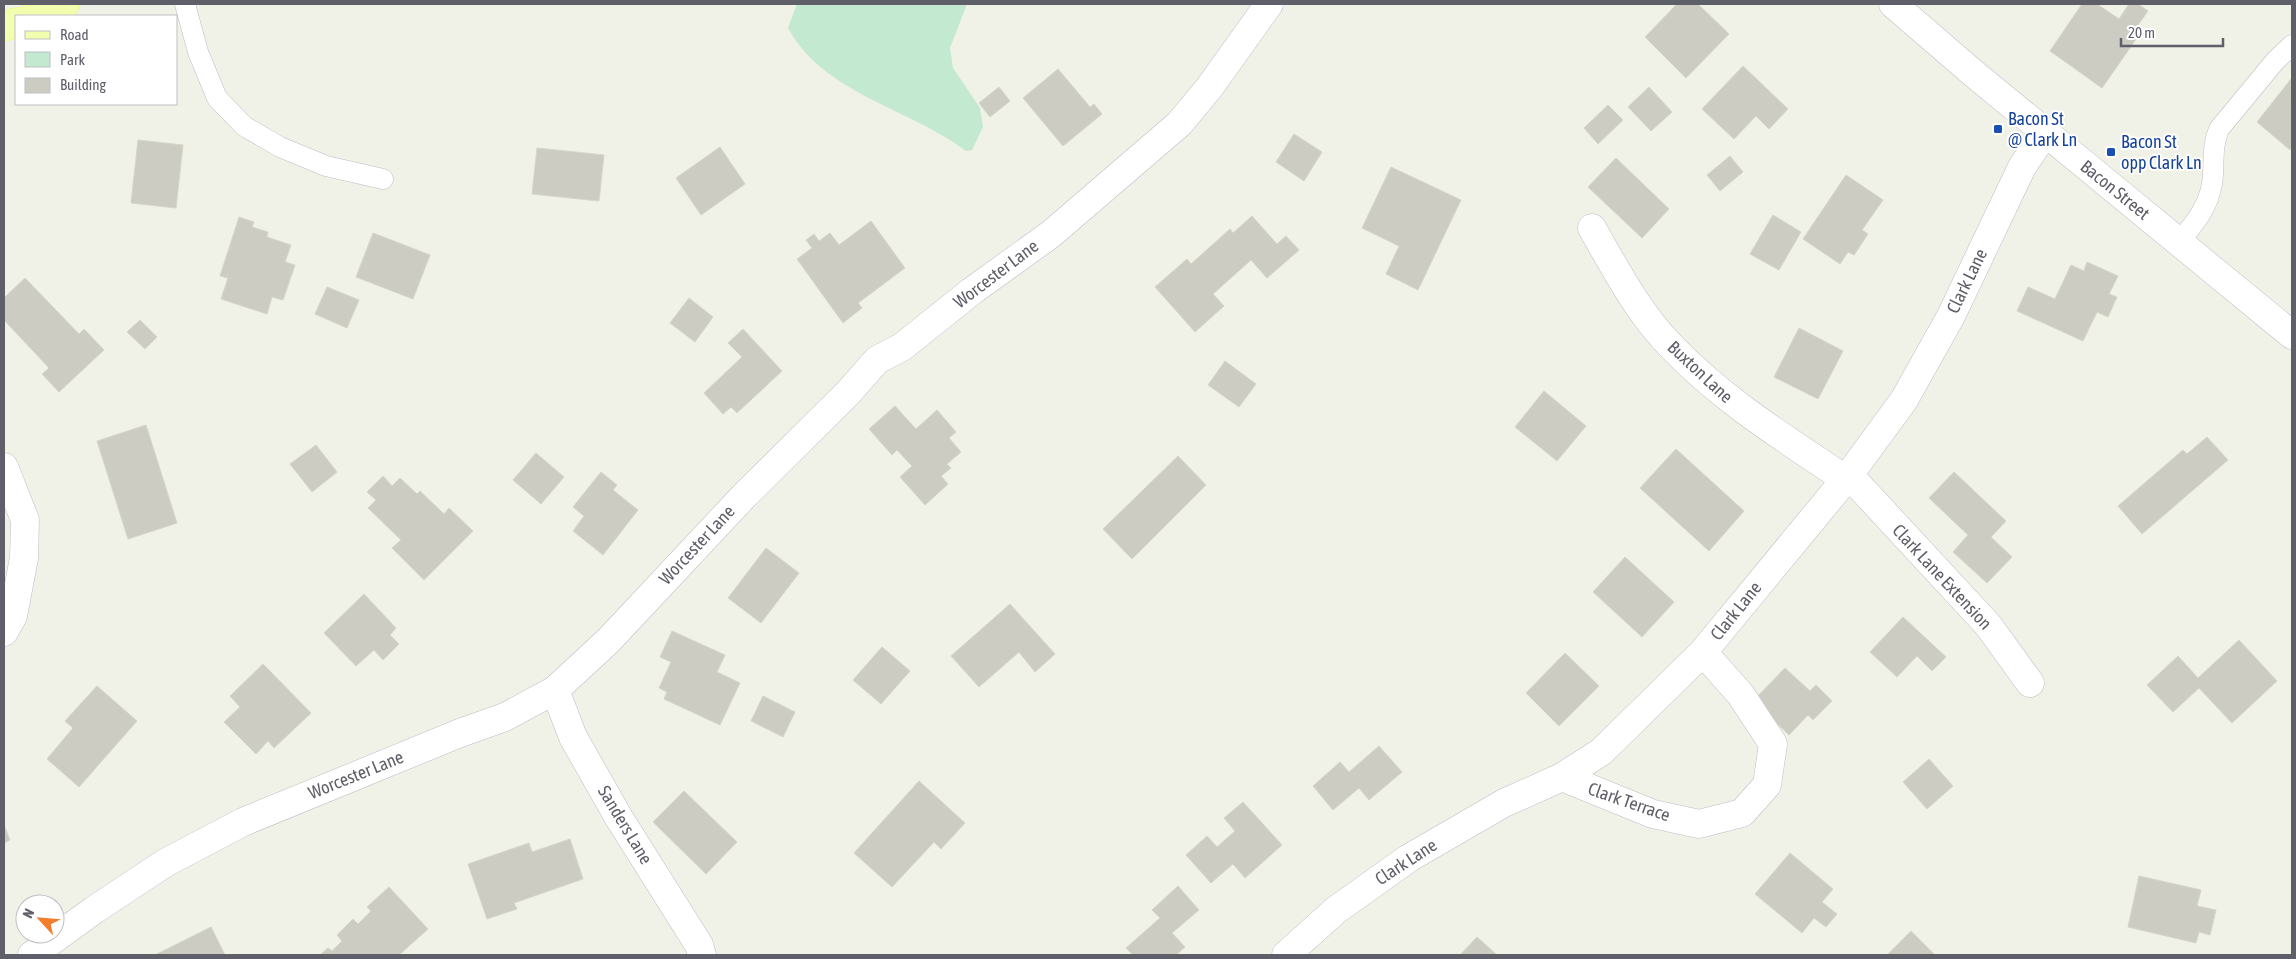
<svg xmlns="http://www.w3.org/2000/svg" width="2296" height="959" font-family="'Asap Condensed',sans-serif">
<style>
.green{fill:#c3e9d0}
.building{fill:#ccccc3;stroke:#d6d6c5}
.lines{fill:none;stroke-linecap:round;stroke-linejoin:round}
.lane-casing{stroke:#bebec6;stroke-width:21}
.street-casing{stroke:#bebec6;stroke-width:29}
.secondary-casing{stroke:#bfbfc8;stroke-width:29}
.primary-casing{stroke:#f0f958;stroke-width:29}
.lane{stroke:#fff;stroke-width:20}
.street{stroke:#fff;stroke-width:28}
.secondary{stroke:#fff;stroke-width:28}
.primary{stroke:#f1ffae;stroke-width:28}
.transit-dot{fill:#1a4fb4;stroke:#fff;stroke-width:2}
.labels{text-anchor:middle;stroke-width:4;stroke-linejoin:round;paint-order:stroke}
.transit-label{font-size:18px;fill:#164399;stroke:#fff;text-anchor:start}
.street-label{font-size:18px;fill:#5e5f68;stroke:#fff}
</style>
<rect width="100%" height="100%" fill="#f0f1e7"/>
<path class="green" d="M 797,4 L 967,4 L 950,48 L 953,68 L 980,108 L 983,127 L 972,150 L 966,151 C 909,108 824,94 788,28 Z"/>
<path class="building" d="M 1677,4 L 1698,4 L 1729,34 L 1686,78 L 1645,37 Z
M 2082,4 L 2097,4 L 2119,19 L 2129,4 L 2138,4 L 2148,11 L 2133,32 L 2139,35 L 2102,88 L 2050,51 Z
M 1743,66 L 1788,109 L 1769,129 L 1756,116 L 1734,139 L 1702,109 Z
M 1058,69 L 1090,107 L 1094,104 L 1102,114 L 1063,146 L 1023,98 Z
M 2291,79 L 2292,147 L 2290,150 L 2257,122 Z
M 999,87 L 1010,101 L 990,117 L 979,103 Z
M 1649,87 L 1672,112 L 1651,131 L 1628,107 Z
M 1608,105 L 1623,120 L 1598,144 L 1584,128 Z
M 1294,134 L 1322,152 L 1304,181 L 1276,162 Z
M 138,140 L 183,145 L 176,208 L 131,203 Z
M 720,147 L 745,184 L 701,215 L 676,178 Z
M 537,148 L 604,155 L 599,201 L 532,194 Z
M 1730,156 L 1743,172 L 1720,191 L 1707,175 Z
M 1616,158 L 1669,209 L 1642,238 L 1588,187 Z
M 1391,167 L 1461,200 L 1418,290 L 1386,274 L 1399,246 L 1362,228 Z
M 1846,175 L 1883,200 L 1862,230 L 1868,234 L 1854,255 L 1848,252 L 1840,264 L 1803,239 Z
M 1773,215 L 1801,232 L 1779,270 L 1750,254 Z
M 1252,216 L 1277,244 L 1286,236 L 1299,250 L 1267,278 L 1251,260 L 1213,294 L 1224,306 L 1195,332 L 1155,287 L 1187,259 L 1191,264 L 1230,229 L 1233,233 Z
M 239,217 L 254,222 L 252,227 L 268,232 L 267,237 L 291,245 L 285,262 L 295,265 L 283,300 L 272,297 L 267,314 L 221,299 L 228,278 L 220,276 Z
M 871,221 L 905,268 L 858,303 L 862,308 L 843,323 L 797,259 L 812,248 L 806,240 L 814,234 L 819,241 L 830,233 L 839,245 Z
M 373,233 L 430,255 L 413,299 L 356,277 Z
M 2087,262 L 2118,276 L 2109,294 L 2117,297 L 2108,317 L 2097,312 L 2083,341 L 2017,311 L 2028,287 L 2055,299 L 2071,265 L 2084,271 Z
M 25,278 L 79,334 L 84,329 L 104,350 L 59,392 L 42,374 L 49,368 L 4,320 L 4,298 Z
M 327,287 L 359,300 L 347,328 L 315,314 Z
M 689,298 L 713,317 L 695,342 L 670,323 Z
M 140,320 L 157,337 L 145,349 L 127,332 Z
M 1799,328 L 1843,351 L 1818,399 L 1774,377 Z
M 743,329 L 782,371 L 737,413 L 731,407 L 723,414 L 704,393 L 742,357 L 728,343 Z
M 1225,361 L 1256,384 L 1239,407 L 1208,385 Z
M 1544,391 L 1586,426 L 1557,461 L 1515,427 Z
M 895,406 L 916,429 L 937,410 L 956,432 L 949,438 L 961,452 L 947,464 L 951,468 L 941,476 L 948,484 L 925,505 L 900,477 L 912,466 L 897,450 L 892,455 L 869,429 Z
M 146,425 L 177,523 L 128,539 L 97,441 Z
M 2207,437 L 2228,460 L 2142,534 L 2118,506 L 2183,450 L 2187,454 Z
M 316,445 L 337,472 L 312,492 L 290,464 Z
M 1676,449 L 1744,511 L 1709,551 L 1640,488 Z
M 536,453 L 564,477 L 541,504 L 513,480 Z
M 1178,456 L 1206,485 L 1132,559 L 1103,529 Z
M 601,472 L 617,485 L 613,490 L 638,510 L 603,555 L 573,531 L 584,516 L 573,507 Z
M 1954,472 L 2006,521 L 1991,537 L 2012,557 L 1987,583 L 1953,552 L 1968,535 L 1929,498 Z
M 383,476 L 392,486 L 400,478 L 417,494 L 420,491 L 444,514 L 449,508 L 473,531 L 424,580 L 392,548 L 401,540 L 368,508 L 376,500 L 367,492 Z
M 766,548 L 799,573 L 761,623 L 728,598 Z
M 1625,557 L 1674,602 L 1642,637 L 1593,592 Z
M 364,594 L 396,628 L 390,635 L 399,644 L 383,660 L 374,650 L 356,666 L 324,633 Z
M 1010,604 L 1055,654 L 1035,672 L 1019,652 L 979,687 L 951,656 Z
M 1903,617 L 1946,657 L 1932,671 L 1917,656 L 1897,677 L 1870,652 Z
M 672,631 L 725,655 L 717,672 L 740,683 L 720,725 L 664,699 L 667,692 L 659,688 L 671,662 L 660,657 Z
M 2239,640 L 2277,681 L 2232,723 L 2199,688 L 2173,712 L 2147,685 L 2178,656 L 2198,678 Z
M 882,647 L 910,671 L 881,704 L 853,680 Z
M 1565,653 L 1599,686 L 1559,726 L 1526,693 Z
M 263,664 L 311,713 L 274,748 L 268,741 L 256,754 L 224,722 L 240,707 L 230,696 Z
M 1785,668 L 1810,691 L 1816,685 L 1832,701 L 1813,720 L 1808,715 L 1789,735 L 1753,701 Z
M 97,686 L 137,721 L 79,787 L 47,759 L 73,728 L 65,721 Z
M 763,696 L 795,712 L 783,737 L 751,721 Z
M 1379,746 L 1402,772 L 1369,800 L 1359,788 L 1333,810 L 1313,786 L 1340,762 L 1349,772 Z
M 1929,759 L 1953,786 L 1927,809 L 1903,782 Z
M 919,781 L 965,823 L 941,849 L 934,842 L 892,887 L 854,853 Z
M 684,791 L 737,842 L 706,874 L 653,822 Z
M 1243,802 L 1282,845 L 1245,878 L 1233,864 L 1211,883 L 1186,855 L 1207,836 L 1217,847 L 1235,831 L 1224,818 Z
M 4,825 L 10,840 L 4,843 Z
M 570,839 L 583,879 L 514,903 L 517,909 L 487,919 L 468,864 L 529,843 L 532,852 Z
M 1790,853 L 1833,889 L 1822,902 L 1837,914 L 1826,927 L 1814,918 L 1802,933 L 1755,894 Z
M 2139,876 L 2201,890 L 2197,906 L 2216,910 L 2210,935 L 2199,932 L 2196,943 L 2128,927 Z
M 1178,886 L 1199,910 L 1172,933 L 1185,947 L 1176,955 L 1133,955 L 1126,948 L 1160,918 L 1152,910 Z
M 389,887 L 428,929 L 399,955 L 320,955 L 328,948 L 332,951 L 342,941 L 337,935 L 353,919 L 358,924 L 371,911 L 367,907 Z
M 211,927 L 225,955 L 158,955 L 157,954 Z
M 1911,931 L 1935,955 L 1887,955 Z
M 1477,937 L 1497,955 L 1460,955 Z"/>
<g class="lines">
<defs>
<path id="lane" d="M 185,4 L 198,52 L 217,98 L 244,126 L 280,147 L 326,166 L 383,179
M 2179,242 C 2194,224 2208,208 2212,184 C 2215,165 2211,148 2219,129 L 2276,60 L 2292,45"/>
<path id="street" d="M 1592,228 C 1615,268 1637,311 1670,345 C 1721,399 1784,438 1845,479
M 4,467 L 25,520 L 24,558 L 13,616 L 4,632
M 1849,475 L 1988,625 L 2030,683
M 555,690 L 573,737 L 619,818 L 699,945 L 702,955
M 1562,777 L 1653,814 L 1699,824 L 1742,813 L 1767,785 L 1773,744 L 1741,695 L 1703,652
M 32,955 L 94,910 L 165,863 L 243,822 L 460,733 L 505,717 L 555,690 L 608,641 L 743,497 L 848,393 L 877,360 L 902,347 L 972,291 L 1051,234 L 1179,124 L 1209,88 L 1269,4
M 1286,955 L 1336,910 L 1409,858 L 1504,803 L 1562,777 L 1601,752 L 1703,652 L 1849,475 L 1904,400 L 1951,316 L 2022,167 L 2045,133"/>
<path id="secondary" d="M 1893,4 L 1973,73 L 2292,335"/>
<path id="primary" d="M 32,16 L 65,4
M 4,27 L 16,22"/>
</defs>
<use href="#lane" class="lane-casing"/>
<use href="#street" class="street-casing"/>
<use href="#secondary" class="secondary-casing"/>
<use href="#primary" class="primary-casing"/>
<use href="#lane" class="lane"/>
<use href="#street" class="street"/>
<use href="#secondary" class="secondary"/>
<use href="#primary" class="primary"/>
</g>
<g class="transit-dot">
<rect x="1993" y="124" width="10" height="10" rx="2.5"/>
<rect x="2106" y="147" width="10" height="10" rx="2.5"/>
</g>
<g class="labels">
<g class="transit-label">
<text x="2008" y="125">Bacon St<tspan x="2008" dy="21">@ Clark Ln</tspan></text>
<text x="2121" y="148">Bacon St<tspan x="2121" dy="21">opp Clark Ln</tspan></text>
</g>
<g class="street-label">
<text transform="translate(2115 190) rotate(39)" y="6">Bacon Street</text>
<text transform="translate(996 274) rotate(-37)" y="6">Worcester Lane</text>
<text transform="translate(1967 281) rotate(-64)" y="6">Clark Lane</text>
<text transform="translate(1700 372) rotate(43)" y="6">Buxton Lane</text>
<text transform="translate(697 545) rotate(-47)" y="6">Worcester Lane</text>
<text transform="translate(1942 577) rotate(47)" y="6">Clark Lane Extension</text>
<text transform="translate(1736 611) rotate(-51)" y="6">Clark Lane</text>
<text transform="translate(356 775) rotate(-22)" y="6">Worcester Lane</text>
<text transform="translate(1629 802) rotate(19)" y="6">Clark Terrace</text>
<text transform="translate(625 825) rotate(59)" y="6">Sanders Lane</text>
<text transform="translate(1406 862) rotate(-33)" y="6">Clark Lane</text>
</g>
</g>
<rect width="2296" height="959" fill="none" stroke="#5e5f68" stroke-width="10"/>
<rect x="15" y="15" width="162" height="90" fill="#ffffff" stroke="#bfbfc3"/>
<rect x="25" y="31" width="25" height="8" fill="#f1ffae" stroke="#bfbfc3"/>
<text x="60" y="40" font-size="15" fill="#5e5f68">Road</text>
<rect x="25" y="52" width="25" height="15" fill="#c3e9d0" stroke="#bfbfc3"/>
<text x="60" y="65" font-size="15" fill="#5e5f68">Park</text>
<rect x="25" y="78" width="25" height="15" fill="#ccccc3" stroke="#bfbfc3"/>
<text x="60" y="90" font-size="15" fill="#5e5f68">Building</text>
<g transform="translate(40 919) rotate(296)"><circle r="24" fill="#ffffff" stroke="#bfbfc3"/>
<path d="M0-4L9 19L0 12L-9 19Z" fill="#f27d2c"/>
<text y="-8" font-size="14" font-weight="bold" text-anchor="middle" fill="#5e5f68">N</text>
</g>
<path d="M2121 38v8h102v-8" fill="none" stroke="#5e5f68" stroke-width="2.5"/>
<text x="2128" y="38" font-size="15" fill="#5e5f68" stroke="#ffffff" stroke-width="4" paint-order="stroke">20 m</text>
</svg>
